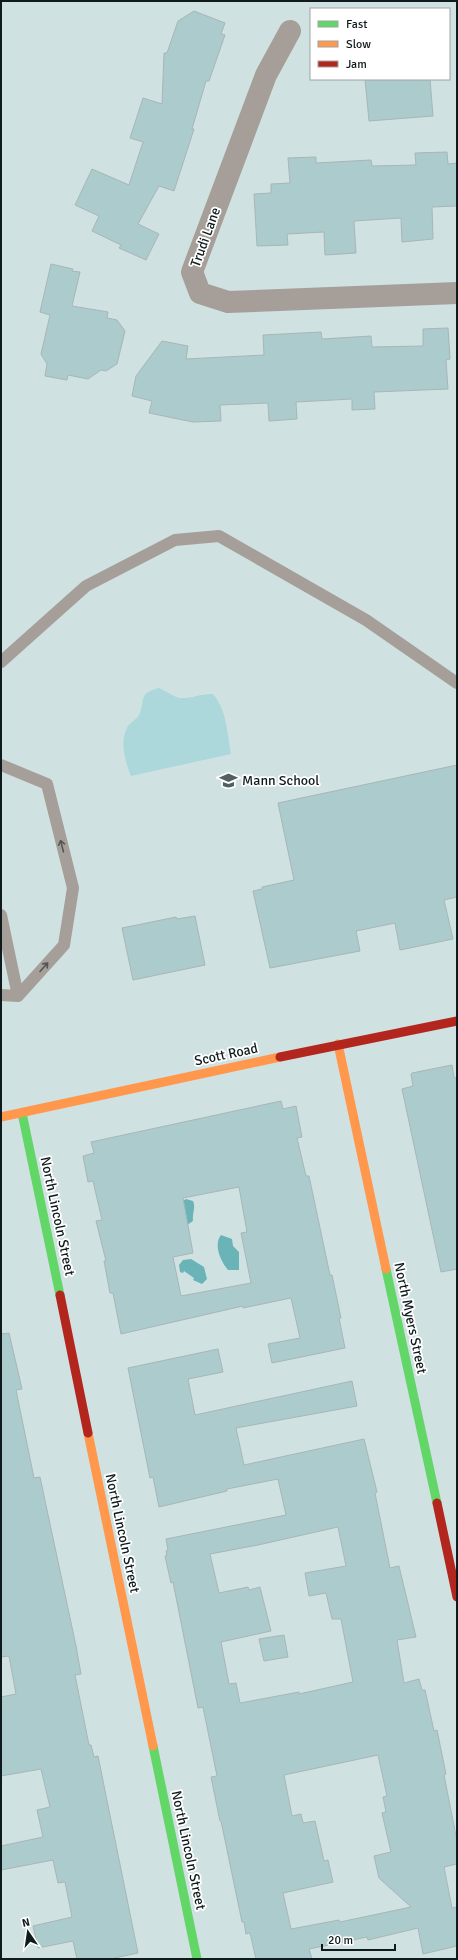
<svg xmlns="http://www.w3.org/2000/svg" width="458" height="1960" font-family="Signika,sans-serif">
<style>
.green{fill:#acd8db}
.water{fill:#6ab3b7}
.building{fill:#abcbcd;stroke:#a8b6b7;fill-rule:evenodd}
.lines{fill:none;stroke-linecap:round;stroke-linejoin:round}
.lane{stroke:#a69f99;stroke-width:12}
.street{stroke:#a69f99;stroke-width:22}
.fast{stroke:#63d668;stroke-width:9}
.slow{stroke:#ff974d;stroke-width:9}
.jam{stroke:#b3261e;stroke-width:9}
.oneway{stroke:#525654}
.labels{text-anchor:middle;stroke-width:3.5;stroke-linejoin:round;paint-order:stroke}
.street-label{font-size:14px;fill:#0e1a1b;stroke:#fff}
.poi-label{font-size:14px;fill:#0e1a1b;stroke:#fff;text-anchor:start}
</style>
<rect width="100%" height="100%" fill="#d0e1e2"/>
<path class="green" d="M 159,688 C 166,691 174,697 180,698 C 191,699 202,693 213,694 C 227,710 227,733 231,754 L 131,776 C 125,761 119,741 128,726 C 131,722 137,719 139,715 C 146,701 137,693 159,688 Z"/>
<path class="water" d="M 186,1199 L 193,1201 C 196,1208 192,1213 193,1221 L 187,1225 L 181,1202 Z
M 221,1235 L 232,1239 L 233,1246 L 239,1252 L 239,1270 L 228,1270 C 221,1262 213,1245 221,1235 Z
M 191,1259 L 204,1267 L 207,1279 L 202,1284 L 193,1280 L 194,1278 L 184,1271 L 183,1273 L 180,1272 L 179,1265 L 183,1260 Z"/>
<path class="building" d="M 194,11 L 225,23 L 221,34 L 225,35 L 209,81 L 206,81 L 192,129 L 194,129 L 174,191 L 159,186 L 138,224 L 159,234 L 146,260 L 119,248 L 121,245 L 92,231 L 99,216 L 75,205 L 92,169 L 129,185 L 143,142 L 130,138 L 143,98 L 162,104 L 164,53 L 167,53 L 178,21 Z
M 365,79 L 430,79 L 433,116 L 369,121 Z
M 447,152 L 448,164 L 457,163 L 457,206 L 432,207 L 433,239 L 402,242 L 401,218 L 354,221 L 356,253 L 325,255 L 324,232 L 287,234 L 288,245 L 257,246 L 254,194 L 271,193 L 271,184 L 290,183 L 288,158 L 316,157 L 316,163 L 371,160 L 372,166 L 416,165 L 415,153 Z
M 51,264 L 73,269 L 72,271 L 80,272 L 72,306 L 108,312 L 107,318 L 117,320 L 125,331 L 117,364 L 106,371 L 101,370 L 88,379 L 68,375 L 67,380 L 45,376 L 47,364 L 41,354 L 50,315 L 40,312 Z
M 448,328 L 450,359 L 446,360 L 448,389 L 374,392 L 375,409 L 352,410 L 352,399 L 296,402 L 297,419 L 269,421 L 268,403 L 220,405 L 221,421 L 193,422 L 149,413 L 152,401 L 132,396 L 136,376 L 162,341 L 188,346 L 186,359 L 264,355 L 263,335 L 321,332 L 322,339 L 371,336 L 372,347 L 423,346 L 423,329 Z
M 457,765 L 457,897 L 444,900 L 453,939 L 400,950 L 395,923 L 356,931 L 360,951 L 270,968 L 253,891 L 262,889 L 262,887 L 294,880 L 278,803 Z
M 195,916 L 205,965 L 133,980 L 122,928 L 176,917 L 177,919 Z
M 452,1065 L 454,1077 L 457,1079 L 457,1269 L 441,1272 L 402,1089 L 413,1086 L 411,1074 L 412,1073 Z
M 281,1101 L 283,1109 L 296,1106 L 302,1137 L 297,1138 L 306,1176 L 309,1176 L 330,1275 L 332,1275 L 341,1318 L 339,1318 L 345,1348 L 272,1363 L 268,1344 L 300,1338 L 291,1298 L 243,1308 L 243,1306 L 121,1334 L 113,1293 L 110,1293 L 104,1261 L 106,1261 L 96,1221 L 102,1220 L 93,1181 L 88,1182 L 83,1156 L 94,1153 L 91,1142 ZM 239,1187 L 247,1232 L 241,1233 L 251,1283 L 181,1296 L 173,1257 L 193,1253 L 183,1198 Z
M 9,1333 L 22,1389 L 16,1390 L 34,1478 L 40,1477 L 76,1646 L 81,1674 L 75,1675 L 89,1745 L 91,1745 L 94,1757 L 98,1756 L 138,1953 L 110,1959 L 77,1959 L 73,1941 L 38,1948 L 33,1926 L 72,1917 L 65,1882 L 58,1883 L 53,1860 L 1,1870 L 1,1846 L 43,1837 L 37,1810 L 50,1807 L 41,1769 L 1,1776 L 1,1697 L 16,1694 L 9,1656 L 1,1657 L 1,1334 Z
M 218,1349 L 223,1372 L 188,1379 L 195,1415 L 352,1381 L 357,1406 L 236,1428 L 244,1465 L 364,1439 L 377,1492 L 375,1493 L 390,1568 L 399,1566 L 416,1637 L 397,1640 L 404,1683 L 419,1679 L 422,1690 L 425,1690 L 434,1731 L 437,1730 L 446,1774 L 444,1775 L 457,1841 L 457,1864 L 444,1867 L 452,1908 L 457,1907 L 457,1946 L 423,1954 L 418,1928 L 368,1940 L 367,1937 L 309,1949 L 312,1959 L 256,1959 L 250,1933 L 246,1934 L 244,1922 L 242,1922 L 221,1821 L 220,1821 L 211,1777 L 217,1776 L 203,1707 L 198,1708 L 173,1582 L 171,1583 L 165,1556 L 167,1556 L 166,1551 L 168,1550 L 166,1539 L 286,1515 L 278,1479 L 227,1489 L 227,1491 L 159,1507 L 153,1477 L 150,1478 L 128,1368 ZM 338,1527 L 346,1566 L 305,1573 L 309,1596 L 326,1593 L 332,1619 L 341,1619 L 353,1682 L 299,1694 L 299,1692 L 240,1703 L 236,1683 L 229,1684 L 221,1642 L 271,1631 L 260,1587 L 249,1590 L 248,1587 L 219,1593 L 210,1554 L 258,1545 ZM 378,1755 L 387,1796 L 383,1797 L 386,1812 L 382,1813 L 391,1852 L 374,1856 L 379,1878 L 411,1907 L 340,1922 L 339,1920 L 291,1929 L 283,1893 L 333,1882 L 328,1860 L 324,1861 L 315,1821 L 303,1823 L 301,1814 L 292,1816 L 284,1775 Z
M 284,1635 L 288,1657 L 264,1661 L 259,1639 Z"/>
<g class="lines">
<path class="lane" d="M 1,662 L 86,586 L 175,540 L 219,536 L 366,620 L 457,683
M 1,765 L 47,784 L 73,888 L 64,945 L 18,996
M 1,915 L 18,996
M 1,995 L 18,996"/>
<path class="street" d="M 290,31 L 266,75 L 192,272 L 200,293 L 228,302 L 457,293"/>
<path class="fast" d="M 22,1113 L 60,1295
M 386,1269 L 437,1503
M 153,1746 L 197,1959"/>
<path class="slow" d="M 338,1044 L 386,1269
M 1,1117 L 280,1057
M 88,1433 L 153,1746"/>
<path class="jam" d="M 280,1057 L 457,1021
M 60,1295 L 88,1433
M 437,1503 L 457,1597"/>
</g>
<defs><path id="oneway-shaft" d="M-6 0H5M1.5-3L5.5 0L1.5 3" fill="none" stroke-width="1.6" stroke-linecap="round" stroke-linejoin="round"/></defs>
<g class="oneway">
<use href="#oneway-shaft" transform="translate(62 846) rotate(-104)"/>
<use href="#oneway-shaft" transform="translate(44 967) rotate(-48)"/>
</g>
<defs>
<symbol id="school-bare" viewBox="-9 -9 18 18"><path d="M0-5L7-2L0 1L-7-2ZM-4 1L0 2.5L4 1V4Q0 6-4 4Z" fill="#526061" stroke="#fff" stroke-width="2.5" paint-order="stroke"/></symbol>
</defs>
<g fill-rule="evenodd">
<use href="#school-bare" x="216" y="768" width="25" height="25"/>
</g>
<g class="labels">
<g class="street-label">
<text transform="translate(205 237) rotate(-70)" y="5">Trudi Lane</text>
<text transform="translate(226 1054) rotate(-12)" y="5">Scott Road</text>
<text transform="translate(58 1216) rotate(78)" y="5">North Lincoln Street</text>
<text transform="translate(411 1318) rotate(78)" y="5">North Myers Street</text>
<text transform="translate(123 1533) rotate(78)" y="5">North Lincoln Street</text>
<text transform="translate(189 1850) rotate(78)" y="5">North Lincoln Street</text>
</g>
<g class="poi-label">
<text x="242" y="785">Mann School</text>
</g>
</g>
<rect width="458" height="1960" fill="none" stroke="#0e1a1b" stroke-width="4"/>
<rect x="310" y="8" width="140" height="72" fill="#ffffff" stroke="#9fa3a4"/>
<rect x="318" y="21" width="20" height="6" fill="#63d668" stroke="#9fa3a4"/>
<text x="346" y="28" font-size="12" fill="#0e1a1b">Fast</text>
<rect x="318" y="41" width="20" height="6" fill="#ff974d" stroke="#9fa3a4"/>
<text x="346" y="48" font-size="12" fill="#0e1a1b">Slow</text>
<rect x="318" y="61" width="20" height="6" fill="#b3261e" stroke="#9fa3a4"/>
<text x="346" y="68" font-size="12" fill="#0e1a1b">Jam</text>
<g transform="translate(28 1932) rotate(347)" stroke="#ffffff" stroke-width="3" paint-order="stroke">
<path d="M0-3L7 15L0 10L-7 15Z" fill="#0e1a1b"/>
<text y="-6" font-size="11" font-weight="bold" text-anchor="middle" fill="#0e1a1b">N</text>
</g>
<path d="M322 1944v6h73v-6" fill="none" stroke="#0e1a1b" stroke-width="2"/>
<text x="328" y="1944" font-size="12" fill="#0e1a1b" stroke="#ffffff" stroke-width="3" paint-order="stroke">20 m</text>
</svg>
